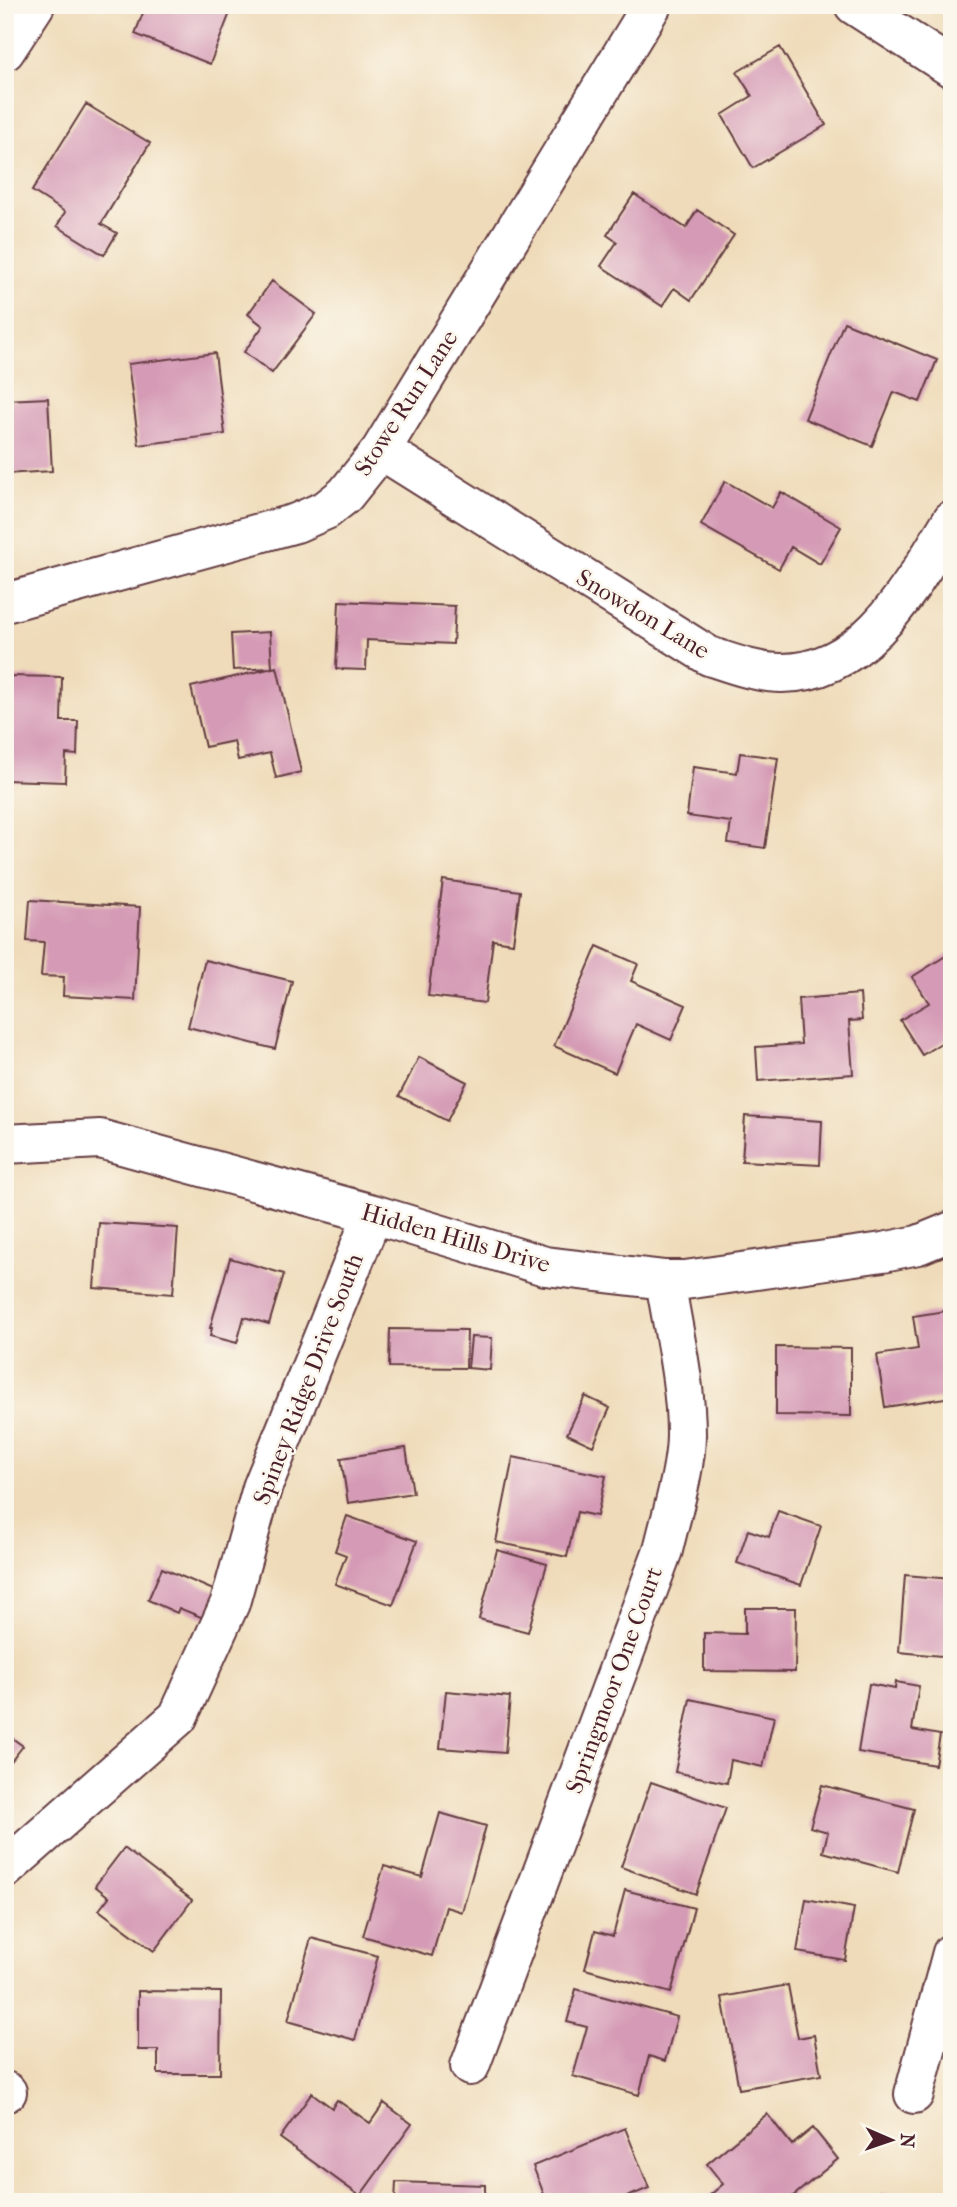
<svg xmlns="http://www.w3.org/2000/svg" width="957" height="2207" font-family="'IM FELL French Canon',serif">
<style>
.building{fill:#d59bb6}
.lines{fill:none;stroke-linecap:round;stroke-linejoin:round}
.minor-casing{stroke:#633b40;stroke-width:42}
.minor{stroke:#fff;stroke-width:38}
.labels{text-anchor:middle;stroke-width:5;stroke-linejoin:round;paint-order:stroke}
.street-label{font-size:24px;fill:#4a1f2b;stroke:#fbf7ec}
</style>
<rect width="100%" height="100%" fill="#fbf7ec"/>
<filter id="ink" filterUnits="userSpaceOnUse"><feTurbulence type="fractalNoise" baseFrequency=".0143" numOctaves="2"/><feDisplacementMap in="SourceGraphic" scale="14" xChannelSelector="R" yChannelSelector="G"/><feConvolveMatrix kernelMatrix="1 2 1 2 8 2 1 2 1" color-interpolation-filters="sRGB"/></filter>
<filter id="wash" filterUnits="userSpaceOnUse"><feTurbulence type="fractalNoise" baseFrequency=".00686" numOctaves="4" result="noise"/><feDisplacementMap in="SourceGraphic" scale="28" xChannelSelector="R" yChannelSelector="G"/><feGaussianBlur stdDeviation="1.57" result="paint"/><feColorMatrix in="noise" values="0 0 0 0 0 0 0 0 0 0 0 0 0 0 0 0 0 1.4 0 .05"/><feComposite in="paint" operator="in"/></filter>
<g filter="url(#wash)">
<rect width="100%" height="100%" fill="#efdbb9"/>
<g id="blocks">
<path class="building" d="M 146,5 L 233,5 L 210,64 L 135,34 Z
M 780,47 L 826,125 L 753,168 L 722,115 L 752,96 L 737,72 Z
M 86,104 L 150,143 L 101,224 L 117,233 L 104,255 L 57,226 L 65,212 L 32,191 Z
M 634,194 L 686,228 L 697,210 L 734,235 L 691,300 L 674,288 L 662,306 L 601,266 L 617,242 L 607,235 Z
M 272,281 L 316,314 L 272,373 L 244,352 L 263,326 L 248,314 Z
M 844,322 L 937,360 L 920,402 L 894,392 L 872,446 L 805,419 Z
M 215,353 L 225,434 L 139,445 L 128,364 Z
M 48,398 L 52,471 L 5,474 L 5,400 Z
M 725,481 L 772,508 L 781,492 L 841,527 L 820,564 L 791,547 L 779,569 L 701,525 Z
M 339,601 L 455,606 L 453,644 L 367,640 L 366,670 L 336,669 Z
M 270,632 L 272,668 L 233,670 L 231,634 Z
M 277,667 L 301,772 L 276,778 L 270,753 L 238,760 L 234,741 L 205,747 L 191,687 Z
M 5,676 L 62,677 L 61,721 L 78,721 L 77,755 L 66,754 L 65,782 L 5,780 Z
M 740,753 L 778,758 L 765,848 L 728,843 L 731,822 L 687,816 L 693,767 L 737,773 Z
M 443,880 L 520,891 L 513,943 L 493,940 L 485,1003 L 428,996 Z
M 30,900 L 140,907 L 135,1000 L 63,996 L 64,977 L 41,976 L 44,942 L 27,941 Z
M 597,946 L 638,964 L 631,981 L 686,1005 L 671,1040 L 636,1024 L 615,1073 L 554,1046 Z
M 952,952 L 952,1036 L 922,1055 L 900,1020 L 929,1003 L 912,977 Z
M 205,960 L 292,981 L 275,1049 L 188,1027 Z
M 860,994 L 862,1020 L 849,1021 L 853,1074 L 758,1081 L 756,1047 L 801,1044 L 798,999 Z
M 419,1057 L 467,1082 L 447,1121 L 399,1096 Z
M 745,1116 L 822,1121 L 820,1165 L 742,1161 Z
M 99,1223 L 178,1228 L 173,1294 L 94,1288 Z
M 230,1258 L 284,1274 L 269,1324 L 244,1317 L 237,1343 L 210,1336 L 212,1328 L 210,1328 Z
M 952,1310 L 952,1397 L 885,1407 L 877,1355 L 918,1349 L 913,1316 Z
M 390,1329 L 467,1330 L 466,1368 L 389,1367 Z
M 471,1337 L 492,1338 L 490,1370 L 468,1368 Z
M 776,1347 L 851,1348 L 851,1416 L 776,1415 Z
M 585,1396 L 610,1408 L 593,1446 L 567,1434 Z
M 406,1448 L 413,1493 L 348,1503 L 341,1458 Z
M 513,1457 L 606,1476 L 597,1516 L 577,1512 L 567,1557 L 496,1542 Z
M 778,1511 L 821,1526 L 801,1585 L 737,1563 L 748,1530 L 769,1537 Z
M 347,1516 L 417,1541 L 393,1605 L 335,1584 L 346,1555 L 335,1551 Z
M 497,1550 L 547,1564 L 528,1632 L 479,1619 Z
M 162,1568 L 225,1595 L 213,1622 L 179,1608 L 177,1613 L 148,1600 Z
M 905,1575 L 952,1579 L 952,1657 L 899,1652 Z
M 745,1608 L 796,1608 L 795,1672 L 704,1671 L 704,1633 L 745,1634 Z
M 896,1682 L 919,1686 L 912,1730 L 940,1735 L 935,1765 L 858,1752 L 869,1684 L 895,1689 Z
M 446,1691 L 510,1697 L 505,1753 L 440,1748 Z
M 690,1699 L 774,1717 L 763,1767 L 731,1760 L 727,1783 L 675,1772 Z
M 5,1733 L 23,1746 L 5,1769 Z
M 651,1782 L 726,1808 L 696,1894 L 621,1867 Z
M 822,1785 L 914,1809 L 898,1872 L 823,1852 L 828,1832 L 810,1827 Z
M 440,1813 L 486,1826 L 462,1912 L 446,1907 L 432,1956 L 363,1936 L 384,1866 L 422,1877 Z
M 124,1848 L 192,1900 L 154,1951 L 99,1910 L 109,1897 L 95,1886 Z
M 625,1890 L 694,1908 L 671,1993 L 585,1969 L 595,1931 L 613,1936 Z
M 806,1899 L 854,1908 L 845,1960 L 797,1952 Z
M 311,1938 L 378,1956 L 355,2040 L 288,2021 Z
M 788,1985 L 798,2038 L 814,2035 L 821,2075 L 739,2089 L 722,1997 Z
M 576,1989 L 677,2017 L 665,2061 L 649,2056 L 639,2095 L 573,2076 L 587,2027 L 567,2022 Z
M 138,1991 L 221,1992 L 220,2074 L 158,2074 L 158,2050 L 138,2050 Z
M 312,2093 L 332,2108 L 337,2100 L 370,2123 L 384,2103 L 412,2124 L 360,2196 L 280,2138 Z
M 767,2114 L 792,2145 L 813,2128 L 838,2159 L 786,2202 L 702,2202 L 723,2184 L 707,2164 Z
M 625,2128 L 649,2188 L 615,2202 L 547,2202 L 533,2166 Z
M 396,2182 L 485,2185 L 485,2202 L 395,2202 Z
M 880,2194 L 950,2199 L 950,2202 L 879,2202 Z"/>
</g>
</g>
<g filter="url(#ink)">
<use href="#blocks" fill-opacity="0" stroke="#633b40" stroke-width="2"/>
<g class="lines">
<defs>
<path id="minor" d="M 854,5 L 952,68
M 5,51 L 35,5
M 381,450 L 709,656 C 733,664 757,673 782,673 C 868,673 913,583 952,520
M 5,603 L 296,523 L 326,510 L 345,495 L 381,450 L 652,5
M 5,1144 L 100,1139 L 373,1214 L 545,1266 L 665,1280 L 685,1280 L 883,1252 L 918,1245 L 952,1231
M 5,1869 L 178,1717 L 230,1603 L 262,1488 L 373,1214
M 470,2066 L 663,1550 C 671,1515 686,1470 686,1434 C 686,1383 673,1330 665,1280
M 5,2091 L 7,2092
M 914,2094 L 952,1953"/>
</defs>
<use href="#minor" class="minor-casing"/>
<use href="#minor" class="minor"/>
</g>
</g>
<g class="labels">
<g class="street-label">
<text transform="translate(406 403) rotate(-57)" y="8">Stowe Run Lane</text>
<text transform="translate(643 614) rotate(31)" y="8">Snowdon Lane</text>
<text transform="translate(456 1238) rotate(16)" y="8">Hidden Hills Drive</text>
<text transform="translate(308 1379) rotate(-69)" y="8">Spiney Ridge Drive South</text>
<text transform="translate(614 1680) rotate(-70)" y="8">Springmoor One Court</text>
</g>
</g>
<rect width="957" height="2207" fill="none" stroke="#fbf7ec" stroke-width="28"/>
<g transform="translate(891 2140) rotate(92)" stroke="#fbf7ec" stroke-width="5" paint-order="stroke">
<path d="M0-5L12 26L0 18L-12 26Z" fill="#4a1f2b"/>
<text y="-10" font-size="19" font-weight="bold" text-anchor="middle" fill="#4a1f2b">N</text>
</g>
</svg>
